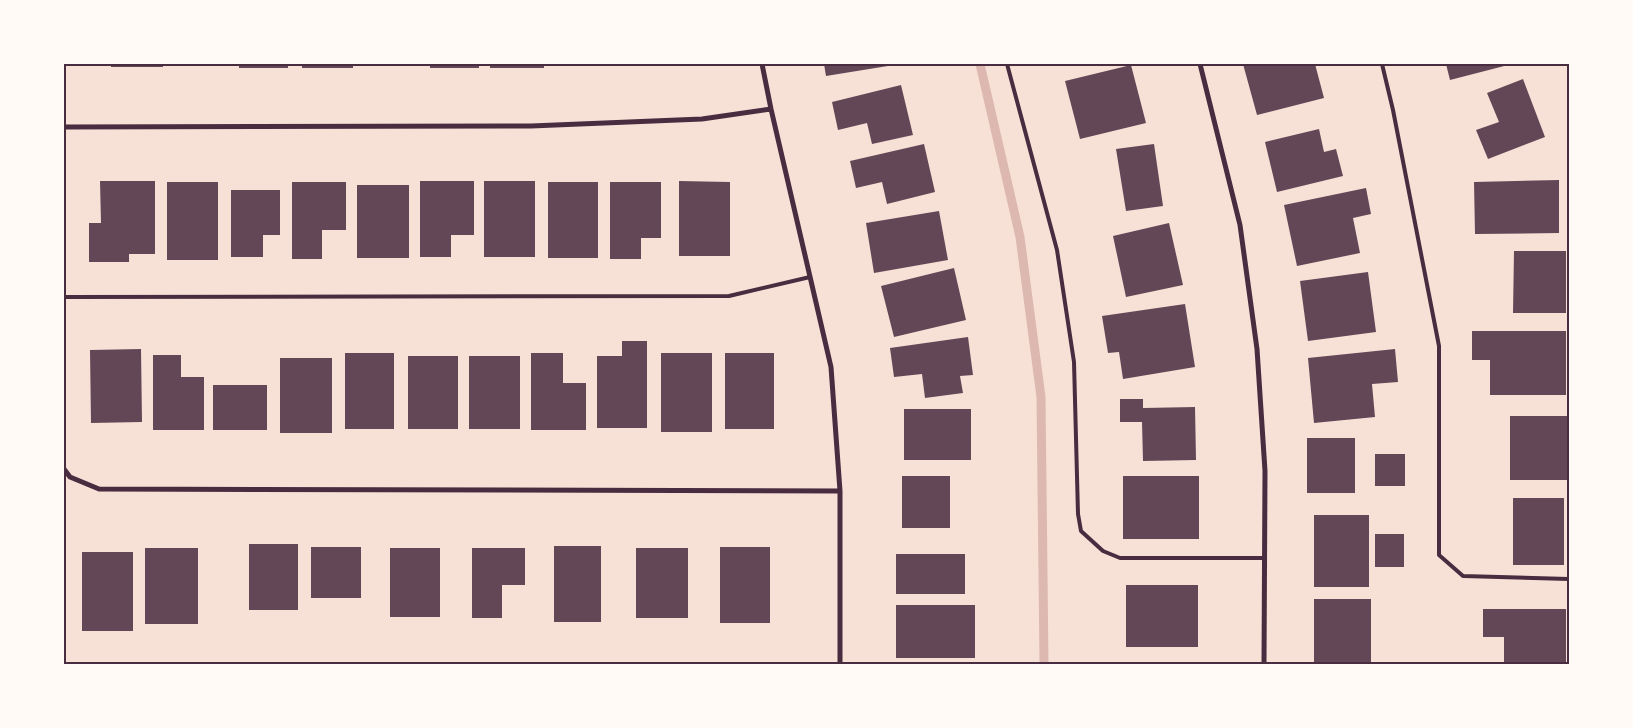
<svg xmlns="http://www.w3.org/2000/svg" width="1633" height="728" font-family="'Roboto Condensed',sans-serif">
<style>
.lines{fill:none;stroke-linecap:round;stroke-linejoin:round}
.stream{stroke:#dcb8b0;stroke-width:9}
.building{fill:#644757}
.service{stroke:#4a2c40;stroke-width:4}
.minor{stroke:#4a2c40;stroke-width:5}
.neatline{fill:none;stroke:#4a2c40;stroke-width:2}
</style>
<rect width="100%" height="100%" fill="#f7e1d7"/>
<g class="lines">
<path class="stream" d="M 980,64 L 1020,237 L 1041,397 L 1044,662"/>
</g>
<path class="building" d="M 111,64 L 163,64 L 163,67 L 111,67 Z
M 239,64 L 288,64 L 288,68 L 239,68 Z
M 302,64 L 353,64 L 353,68 L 302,68 Z
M 366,64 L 417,64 L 417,66 L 366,66 Z
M 430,64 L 479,64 L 479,68 L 430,68 Z
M 490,64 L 544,64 L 544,68 L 490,68 Z
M 824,64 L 894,64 L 894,65 L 826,76 Z
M 1243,64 L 1315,64 L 1324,98 L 1257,115 Z
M 1446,64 L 1512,64 L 1450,80 Z
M 1131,65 L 1146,123 L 1080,139 L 1065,81 Z
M 1523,79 L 1545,137 L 1488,159 L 1476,130 L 1499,122 L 1487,93 Z
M 901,85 L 913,135 L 872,144 L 867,123 L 838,130 L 832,102 Z
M 1319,129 L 1324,152 L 1336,149 L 1343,176 L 1277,192 L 1265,142 Z
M 924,144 L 935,192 L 887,204 L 882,182 L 856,188 L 850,161 Z
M 1154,144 L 1163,206 L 1126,211 L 1116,149 Z
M 1559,180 L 1559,233 L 1475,234 L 1474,182 Z
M 100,181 L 155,181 L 155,254 L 129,254 L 129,262 L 89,262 L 89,223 L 101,223 Z
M 420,181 L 474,181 L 474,235 L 451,235 L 451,257 L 420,257 Z
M 484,181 L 535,181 L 535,257 L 484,257 Z
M 679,181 L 730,182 L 730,256 L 679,256 Z
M 167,182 L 218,182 L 218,260 L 167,260 Z
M 292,182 L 346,182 L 346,230 L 322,230 L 322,259 L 292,259 Z
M 548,182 L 598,182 L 598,258 L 548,258 Z
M 610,182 L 661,182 L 661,238 L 641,238 L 641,259 L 610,259 Z
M 357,185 L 409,185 L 409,258 L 357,258 Z
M 1366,188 L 1371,214 L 1353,218 L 1360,253 L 1297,266 L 1284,205 Z
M 231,190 L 280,190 L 280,235 L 263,235 L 263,257 L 231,257 Z
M 939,211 L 948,260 L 874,273 L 866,223 Z
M 1169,223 L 1183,285 L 1126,297 L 1113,236 Z
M 1514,251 L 1566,251 L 1566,313 L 1513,313 Z
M 954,268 L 966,320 L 894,337 L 881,286 Z
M 1368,272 L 1376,332 L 1308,341 L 1300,281 Z
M 1185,304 L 1195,367 L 1123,379 L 1119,352 L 1108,353 L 1102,316 Z
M 1472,331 L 1566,331 L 1566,395 L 1490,395 L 1490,360 L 1472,360 Z
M 968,337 L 973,375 L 960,376 L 963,393 L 925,398 L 922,374 L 894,377 L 890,348 Z
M 622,341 L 647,341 L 647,428 L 597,428 L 597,356 L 622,356 Z
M 141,349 L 142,422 L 91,423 L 90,350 Z
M 1395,349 L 1398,382 L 1372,384 L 1375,417 L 1314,423 L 1308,358 Z
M 345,353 L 394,353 L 394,429 L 345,429 Z
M 531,353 L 563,353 L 563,383 L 586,383 L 586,430 L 531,430 Z
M 661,353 L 712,353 L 712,432 L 661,432 Z
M 725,353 L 774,353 L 774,429 L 725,429 Z
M 153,355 L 181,355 L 181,377 L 204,377 L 204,430 L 153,430 Z
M 408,356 L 458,356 L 458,429 L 408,429 Z
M 469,356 L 520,356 L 520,429 L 469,429 Z
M 280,358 L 332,358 L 332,433 L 280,433 Z
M 213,385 L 267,385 L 267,430 L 213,430 Z
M 1120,399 L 1143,399 L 1143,408 L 1195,407 L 1196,460 L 1143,461 L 1142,422 L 1120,422 Z
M 904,409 L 971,409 L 971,460 L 904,460 Z
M 1510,416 L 1567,416 L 1567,480 L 1510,480 Z
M 1307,438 L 1355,438 L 1355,493 L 1307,493 Z
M 1375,454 L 1405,454 L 1405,486 L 1375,486 Z
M 902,476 L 950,476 L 950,528 L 902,528 Z
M 1123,476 L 1199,476 L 1199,539 L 1123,539 Z
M 1513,498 L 1564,498 L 1564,565 L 1513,565 Z
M 1314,515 L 1369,515 L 1369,587 L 1314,587 Z
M 1375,534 L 1404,534 L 1404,567 L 1375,567 Z
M 249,544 L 298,544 L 298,610 L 249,610 Z
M 554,546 L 601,546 L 601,622 L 554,622 Z
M 311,547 L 361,547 L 361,598 L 311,598 Z
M 720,547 L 770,547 L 770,623 L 720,623 Z
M 145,548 L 198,548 L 198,624 L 145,624 Z
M 390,548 L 440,548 L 440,617 L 390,617 Z
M 472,548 L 525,548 L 525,585 L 502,585 L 502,618 L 472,618 Z
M 636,548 L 688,548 L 688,618 L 636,618 Z
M 82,552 L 133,552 L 133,631 L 82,631 Z
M 896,554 L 965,554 L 965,594 L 896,594 Z
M 1126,585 L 1198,585 L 1198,647 L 1126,647 Z
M 1314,599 L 1371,599 L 1371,663 L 1314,663 Z
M 896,605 L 975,605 L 975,658 L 896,658 Z
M 1483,609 L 1566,609 L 1566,664 L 1504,664 L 1504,637 L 1483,637 Z"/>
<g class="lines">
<path class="service" d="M 1007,64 L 1057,250 L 1074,362 L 1078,514 L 1081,531 L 1103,551 L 1120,558 L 1264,558
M 1382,64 L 1393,110 L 1439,346 L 1439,555 L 1463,576 L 1569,579
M 64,297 L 729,296 L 810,277"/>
<path class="minor" d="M 762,64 L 771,109 L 831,367 L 840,491 L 840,664
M 1200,64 L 1240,225 L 1257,349 L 1265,471 L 1264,664
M 64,127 L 531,126 L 702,119 L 771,109
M 64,469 L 70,477 L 99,489 L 840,491"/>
</g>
<rect width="1633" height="728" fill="none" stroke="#fffaf5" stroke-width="130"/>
<rect x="65" y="65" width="1503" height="598" class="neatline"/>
</svg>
